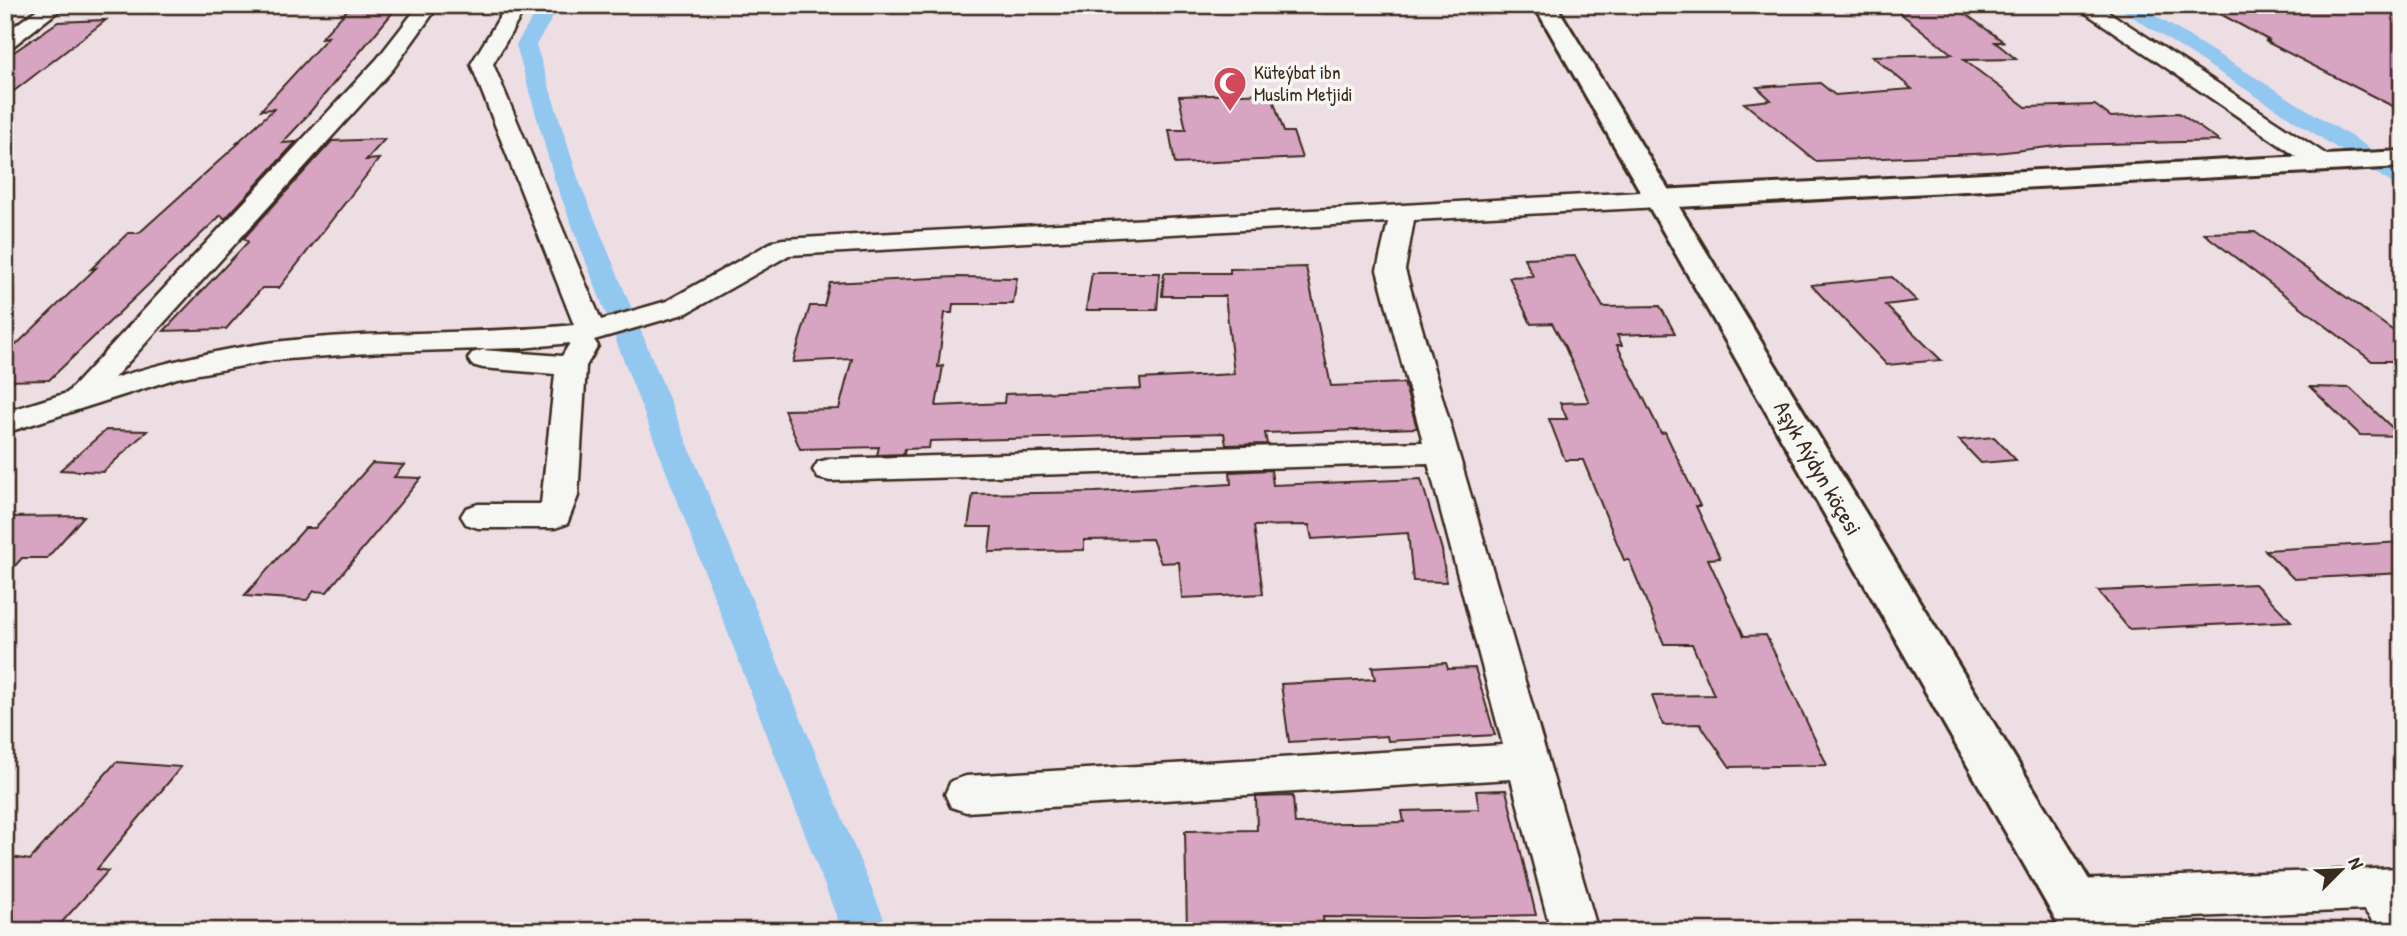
<svg xmlns="http://www.w3.org/2000/svg" width="2407" height="936" font-family="'Patrick Hand',sans-serif">
<style>
.lines{fill:none;stroke-linecap:round;stroke-linejoin:round}
.canal{fill:#92c7f0;fill-rule:evenodd}
.building{fill:#d7a5c2;stroke:#3b2a1e;stroke-width:2}
.minor-casing{stroke:#3b2a1e;stroke-width:5}
.tertiary-casing{stroke:#3b2a1e;stroke-width:6}
.secondary-casing{stroke:#3b2a1e;stroke-width:6}
.minor{fill:#f6f6f2;fill-rule:evenodd}
.tertiary{fill:#f6f6f2;fill-rule:evenodd}
.secondary{fill:#f6f6f2;fill-rule:evenodd}
.labels{text-anchor:middle;stroke-width:7;stroke-linejoin:round;paint-order:stroke}
.far-poi-label{font-size:19px;fill:#3b2a1e;stroke:#f6f6f2;text-anchor:start}
.street-label{font-size:23px;fill:#3b2a1e;stroke:#f6f6f2}
</style>
<rect width="100%" height="100%" fill="#eddee4"/>
<filter id="ink" filterUnits="userSpaceOnUse"><feTurbulence type="fractalNoise" baseFrequency=".0143" numOctaves="2"/><feDisplacementMap in="SourceGraphic" scale="14" xChannelSelector="R" yChannelSelector="G"/><feConvolveMatrix kernelMatrix="1 2 1 2 8 2 1 2 1" color-interpolation-filters="sRGB"/></filter>
<g filter="url(#ink)">
<g class="lines">
<path class="canal" d="M 540,5 L 560,5 L 536,45 L 579,181 L 889,931 L 842,931 L 555,181 L 516,45 Z
M 2114,5 L 2138,5 L 2402,168 L 2402,186 L 2393,184 Z"/>
</g>
<path class="building" d="M 352,5 L 399,5 L 300,124 L 282,143 L 296,142 L 225,219 L 221,215 L 49,380 L 5,381 L 5,346 L 16,345 L 96,268 L 91,269 L 128,233 L 139,233 L 239,143 L 237,143 L 274,109 L 261,110 L 328,37 L 321,38 Z
M 1890,5 L 1953,5 L 2004,42 L 1995,42 L 2016,59 L 1964,60 L 2026,107 L 2095,105 L 2111,117 L 2179,113 L 2219,141 L 2066,145 L 1996,153 L 1816,161 L 1744,103 L 1771,100 L 1757,87 L 1820,83 L 1835,95 L 1912,89 L 1872,56 L 1952,54 Z
M 2204,5 L 2402,5 L 2402,111 L 2265,41 L 2270,41 Z
M 106,20 L 5,98 L 5,58 L 58,22 Z
M 1271,93 L 1284,132 L 1293,132 L 1302,158 L 1175,164 L 1169,130 L 1186,130 L 1179,96 Z
M 385,139 L 366,160 L 379,159 L 279,288 L 262,288 L 226,329 L 164,331 L 248,242 L 244,238 L 332,141 Z
M 2255,232 L 2402,337 L 2402,361 L 2372,361 L 2203,233 Z
M 1575,256 L 1603,307 L 1660,306 L 1675,333 L 1617,335 L 1622,345 L 1617,345 L 1661,433 L 1665,432 L 1700,506 L 1696,506 L 1720,558 L 1708,559 L 1744,636 L 1766,635 L 1827,765 L 1730,767 L 1700,724 L 1663,725 L 1652,696 L 1714,695 L 1692,644 L 1664,644 L 1629,560 L 1624,560 L 1583,460 L 1565,460 L 1549,419 L 1567,419 L 1560,403 L 1589,402 L 1565,347 L 1552,323 L 1531,324 L 1509,277 L 1533,276 L 1524,258 Z
M 1306,267 L 1331,386 L 1404,383 L 1417,428 L 1265,433 L 1267,444 L 1226,445 L 1224,433 L 930,441 L 929,448 L 905,449 L 904,454 L 877,455 L 879,447 L 800,449 L 784,410 L 839,409 L 852,359 L 793,362 L 810,306 L 824,306 L 830,283 L 956,277 L 1017,278 L 1013,304 L 953,304 L 952,313 L 945,313 L 938,367 L 943,366 L 936,406 L 1004,403 L 1005,394 L 1141,389 L 1140,379 L 1234,374 L 1225,296 L 1162,296 L 1164,273 L 1230,273 L 1230,269 Z
M 1092,273 L 1160,273 L 1157,310 L 1086,310 Z
M 1892,277 L 1917,301 L 1885,305 L 1941,360 L 1887,365 L 1811,285 Z
M 2310,387 L 2350,388 L 2401,436 L 2360,435 Z
M 106,430 L 147,431 L 103,472 L 60,470 Z
M 1994,437 L 2016,460 L 1981,463 L 1959,440 Z
M 372,463 L 404,465 L 394,477 L 421,478 L 327,592 L 314,591 L 307,600 L 244,596 L 305,528 L 315,528 Z
M 1271,470 L 1273,485 L 1421,479 L 1442,550 L 1446,582 L 1413,581 L 1408,533 L 1312,539 L 1309,525 L 1254,526 L 1263,594 L 1182,598 L 1179,562 L 1161,563 L 1152,539 L 1084,540 L 1084,550 L 989,552 L 992,527 L 968,527 L 973,494 L 1095,492 L 1231,484 L 1230,472 Z
M 84,516 L 47,558 L 22,558 L 5,577 L 5,517 Z
M 2402,542 L 2402,573 L 2294,579 L 2265,550 Z
M 2255,584 L 2291,621 L 2129,629 L 2098,591 Z
M 1446,663 L 1448,669 L 1475,668 L 1495,735 L 1388,741 L 1387,736 L 1289,742 L 1281,684 L 1375,679 L 1372,667 Z
M 116,762 L 181,767 L 97,869 L 108,871 L 54,931 L 5,931 L 5,856 L 30,860 Z
M 1506,790 L 1536,915 L 1420,918 L 1323,917 L 1324,931 L 1187,931 L 1185,831 L 1257,830 L 1256,797 L 1293,796 L 1295,824 L 1404,822 L 1402,811 L 1479,809 L 1476,791 Z"/>
<g class="lines">
<defs>
<path id="minor" d="M 43,5 L 66,5 L 12,47 L 5,49 L 5,33 Z
M 419,5 L 439,5 L 393,69 L 114,378 C 166,362 220,349 275,342 C 374,330 474,335 574,325 L 471,64 L 507,5 L 527,5 L 493,64 L 601,320 L 667,301 L 774,241 L 783,239 L 1659,191 L 1668,194 L 1672,199 L 1668,204 L 1659,207 L 1414,220 L 1405,270 L 1598,931 L 1551,931 L 1511,779 L 966,812 L 951,807 L 945,794 L 951,781 L 966,776 L 1503,745 L 1428,463 L 830,481 L 818,478 L 813,470 L 818,462 L 830,459 L 1423,442 L 1377,270 L 1388,222 L 789,255 L 687,313 L 594,340 L 598,346 L 586,366 L 578,496 L 567,524 L 555,528 L 478,528 L 466,524 L 461,516 L 466,508 L 478,504 L 541,504 L 555,374 L 483,368 L 472,365 L 468,359 L 472,353 L 483,350 L 562,356 L 570,343 L 522,348 L 381,352 L 275,360 L 177,378 L 5,433 L 5,412 L 67,393 L 377,59 Z
M 2074,5 L 2098,5 L 2330,157 L 2333,162 L 2330,167 L 2321,169 L 2312,167 Z
M 2402,868 L 2402,931 L 2381,931 L 2364,910 L 2073,922 L 2057,916 L 2050,901 L 2057,886 L 2073,880 Z"/>
<path id="tertiary" d="M 2402,151 L 2402,167 L 1659,208 L 1649,205 L 1644,199 L 1649,193 L 1659,190 Z"/>
<path id="secondary" d="M 1534,5 L 1556,5 L 2110,914 L 2118,931 L 2062,931 Z"/>
</defs>
<use href="#minor" class="minor-casing"/>
<use href="#tertiary" class="tertiary-casing"/>
<use href="#secondary" class="secondary-casing"/>
<use href="#minor" class="minor"/>
<use href="#tertiary" class="tertiary"/>
<use href="#secondary" class="secondary"/>
</g>
</g>
<defs>
<symbol id="mosque-pin" viewBox="-11 -11 22 30"><path d="M0 17L-7.5 6A9.5 9.5 0 1 1 7.5 6Z" fill="#d1495b" stroke="#f6f6f2"/><path d="M3.5-4.9A6 6 0 1 0 3.5 4.9A5 5 0 1 1 3.5-4.9Z" fill="#fff"/></symbol>
</defs>
<g fill-rule="evenodd">
<use href="#mosque-pin" x="1211" y="64" width="38" height="52"/>
</g>
<g class="labels">
<g class="far-poi-label">
<text x="1254" y="79">Küteýbat ibn<tspan x="1254" dy="22">Muslim Metjidi</tspan></text>
</g>
<g class="street-label">
<text transform="translate(1818 468) rotate(60)" y="8">Aşyk Aýdyn köçesi</text>
</g>
</g>
<rect width="2407" height="936" fill="none" stroke="#f6f6f2" stroke-width="28"/>
<rect x="14" y="14" width="2379" height="908" fill="none" stroke="#3b2a1e" stroke-width="2.5" filter="url(#ink)"/>
<g transform="translate(2341 870) rotate(66)" stroke="#f6f6f2" stroke-width="5" paint-order="stroke">
<path d="M0-5L12 26L0 18L-12 26Z" fill="#3b2a1e"/>
<text y="-10" font-size="19" font-weight="bold" text-anchor="middle" fill="#3b2a1e">N</text>
</g>
</svg>
